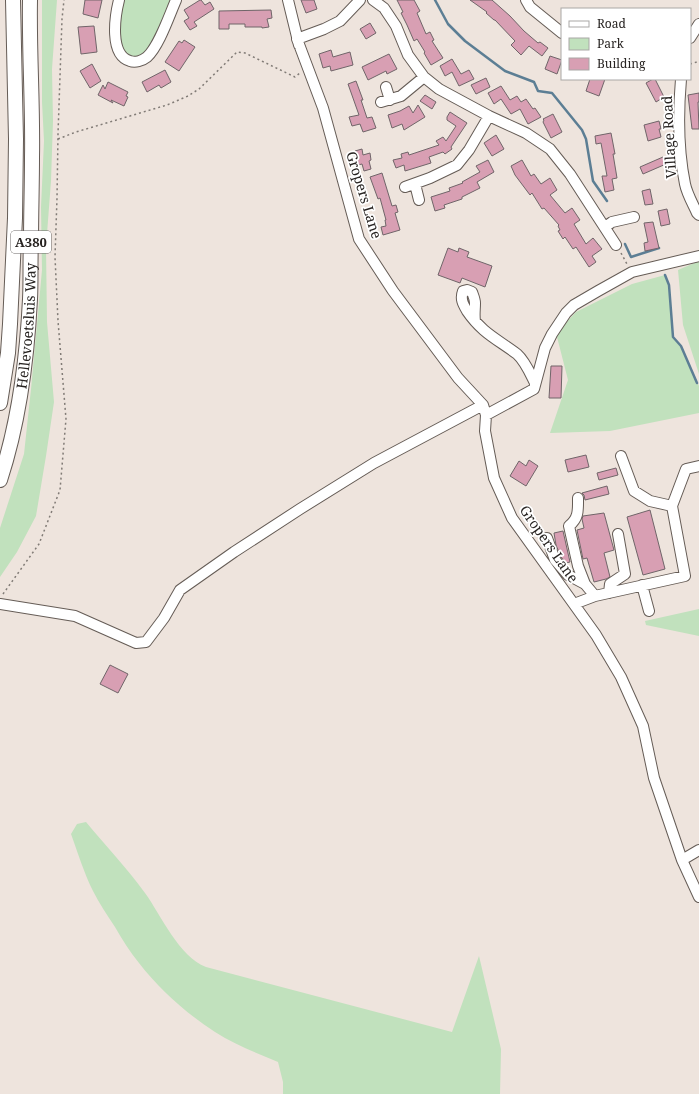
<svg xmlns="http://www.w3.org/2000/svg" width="699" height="1094" font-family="'Noto Serif',serif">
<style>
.green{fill:#c1e1bd}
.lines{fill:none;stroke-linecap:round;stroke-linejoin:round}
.stream{stroke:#5c7e94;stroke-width:2.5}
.building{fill:#d89fb3;stroke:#706569}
.minor-casing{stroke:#655c56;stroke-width:12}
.highway-casing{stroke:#655c56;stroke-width:16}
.path{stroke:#817b76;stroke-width:1.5;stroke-dasharray:2 3;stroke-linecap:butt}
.minor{stroke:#fff;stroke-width:10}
.highway{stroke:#fff;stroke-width:14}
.labels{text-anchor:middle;stroke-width:3.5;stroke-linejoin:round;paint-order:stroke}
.shield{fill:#fff;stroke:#686564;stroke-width:1}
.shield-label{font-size:13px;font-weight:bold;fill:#272321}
.street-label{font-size:14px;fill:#272321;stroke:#fff}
</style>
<rect width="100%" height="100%" fill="#eee4dd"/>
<path class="green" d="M 42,0 L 57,0 L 52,69 L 53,121 L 51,181 L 46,247 L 47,322 L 54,402 L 46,456 L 36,516 L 17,552 L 0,577 L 0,528 L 24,454 L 31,389 L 42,270 L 41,207 L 44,141 L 42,102 Z
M 124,0 L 172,0 C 166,15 155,49 141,57 C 138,59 135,59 132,59 L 125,53 L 120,39 L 119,22 Z
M 699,261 L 699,374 L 683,325 L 678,270 Z
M 665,275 L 669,285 L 673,337 L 681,346 L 699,386 L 699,413 L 610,431 L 550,433 L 568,380 L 556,333 L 576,312 L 632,284 Z
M 699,609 L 699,636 L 646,625 L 645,621 Z
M 86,822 C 106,846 127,868 145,893 C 161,915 179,957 206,967 L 452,1032 L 479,956 L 501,1049 L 500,1094 L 283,1094 L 283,1082 L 278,1062 C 257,1053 235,1045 215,1032 C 186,1013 160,990 139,963 C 130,952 122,939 115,927 C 107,915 99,903 93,891 C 84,873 78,853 71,834 L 77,824 Z"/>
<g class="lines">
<path class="stream" d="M 435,0 L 448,24 L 465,41 L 505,71 L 534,82 L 538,91 L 552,93 L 582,130 L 586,139 L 593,181 L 607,201
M 625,244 L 631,257 L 659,248
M 665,275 L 669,285 L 673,337 L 681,346 L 697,383"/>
</g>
<path class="building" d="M 85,0 L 102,0 L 98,18 L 83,14 Z
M 200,0 L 201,0 L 205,5 L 210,2 L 214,9 L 194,22 L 197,26 L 190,30 L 184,21 L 189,18 L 184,10 Z
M 301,0 L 314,0 L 317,9 L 306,13 Z
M 397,0 L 414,0 L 420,11 L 417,13 L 426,34 L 430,32 L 434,40 L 432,41 L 443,58 L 431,65 L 424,53 L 425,52 L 417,39 L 414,41 L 407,25 L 401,13 L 403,12 Z
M 470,0 L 492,0 L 510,16 L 524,31 L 538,43 L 540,42 L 548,48 L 542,56 L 529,46 L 521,55 L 511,45 L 515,41 L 495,20 L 494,20 L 486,13 L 487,12 Z
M 271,10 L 272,18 L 267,19 L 269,27 L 262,28 L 262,27 L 245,27 L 245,24 L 229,24 L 229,29 L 219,29 L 219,11 Z
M 370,23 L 376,33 L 366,39 L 360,29 Z
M 94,26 L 97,52 L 81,54 L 78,27 Z
M 184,40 L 195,47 L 179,71 L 165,62 L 179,41 L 182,43 Z
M 331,50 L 333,57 L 350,52 L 353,65 L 331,71 L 330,66 L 323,68 L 319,54 Z
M 389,54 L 397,69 L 387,74 L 386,71 L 368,80 L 362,67 Z
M 550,56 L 562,60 L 557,74 L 545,69 Z
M 452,59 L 461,74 L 469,70 L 474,79 L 459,86 L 452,72 L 445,76 L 440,66 Z
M 92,64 L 101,81 L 90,88 L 80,71 Z
M 165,70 L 171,82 L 161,88 L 159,85 L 147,92 L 142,82 Z
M 486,78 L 490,87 L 476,94 L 471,85 Z
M 590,79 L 605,79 L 599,96 L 586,91 Z
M 653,79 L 655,79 L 664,97 L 656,102 L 646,83 Z
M 356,81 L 363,100 L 361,100 L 367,118 L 372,117 L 376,128 L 363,132 L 360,124 L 352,126 L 349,117 L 359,115 L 348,84 Z
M 108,82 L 128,92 L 126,96 L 128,97 L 124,106 L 111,100 L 113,103 L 98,95 L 103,85 L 105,89 Z
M 501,86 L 510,100 L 517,96 L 521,102 L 526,99 L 533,109 L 535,108 L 541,117 L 528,124 L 520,109 L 511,114 L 501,99 L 494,104 L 488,93 Z
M 699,93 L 699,102 L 698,102 L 699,129 L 692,129 L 688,95 Z
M 425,95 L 436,102 L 432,109 L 420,101 Z
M 418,105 L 425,117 L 404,130 L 402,124 L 392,128 L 388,115 L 400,111 L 409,106 L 413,113 Z
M 450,112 L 467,123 L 451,147 L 452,149 L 445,154 L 443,152 L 429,157 L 431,163 L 405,171 L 404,165 L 396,168 L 393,160 L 402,158 L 401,154 L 408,152 L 409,155 L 439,145 L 436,141 L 443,137 L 446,141 L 456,126 L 447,120 L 447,117 Z
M 553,114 L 562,132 L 551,138 L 543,122 L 544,120 L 543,119 Z
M 659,121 L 661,129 L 659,129 L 661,137 L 648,141 L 644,125 Z
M 611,133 L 615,154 L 613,154 L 617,178 L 612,179 L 614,190 L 605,192 L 602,176 L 607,176 L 601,143 L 596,144 L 595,136 Z
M 496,135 L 504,149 L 492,156 L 484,143 Z
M 362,149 L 363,155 L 370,153 L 371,160 L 369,161 L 371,169 L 364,171 L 362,164 L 358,165 L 355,151 Z
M 663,157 L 666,164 L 643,174 L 640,167 Z
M 488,160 L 494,172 L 477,182 L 480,188 L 462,197 L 462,199 L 444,205 L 445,208 L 435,211 L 431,197 L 450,191 L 449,188 L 463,183 L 462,182 L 480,172 L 476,166 Z
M 522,160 L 531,176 L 534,174 L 541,184 L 550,178 L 557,190 L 550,195 L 565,213 L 572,208 L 580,220 L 574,224 L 586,244 L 593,238 L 602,249 L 592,256 L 596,262 L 589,267 L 576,247 L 573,249 L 565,237 L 563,239 L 558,231 L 560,230 L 558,226 L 559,225 L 544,208 L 542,209 L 532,193 L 530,195 L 515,175 L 511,166 Z
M 382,173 L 392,206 L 396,205 L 398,212 L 395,213 L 400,230 L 383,235 L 381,227 L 386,226 L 385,220 L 386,220 L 380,198 L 378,199 L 370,177 Z
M 650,189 L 653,204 L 645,205 L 642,191 Z
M 667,209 L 670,224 L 661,226 L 658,211 Z
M 653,222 L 659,248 L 645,251 L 644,243 L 648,242 L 644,223 Z
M 448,248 L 458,252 L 459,248 L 469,252 L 467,257 L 492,266 L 485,287 L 462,278 L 460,283 L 438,275 Z
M 551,366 L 562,366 L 561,398 L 549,398 Z
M 586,455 L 589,467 L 568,472 L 565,460 Z
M 529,460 L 538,466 L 526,486 L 510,476 L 519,461 L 526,466 Z
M 616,468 L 618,475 L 599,480 L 597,473 Z
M 607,486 L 609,494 L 585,500 L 584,495 L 582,493 Z
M 650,510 L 665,569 L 643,575 L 627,517 Z
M 604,513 L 614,550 L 604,553 L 610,577 L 606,579 L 594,582 L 587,558 L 583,559 L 577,530 L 584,528 L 582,519 L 583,516 Z
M 563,531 L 570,562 L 566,563 L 561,557 L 556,545 L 554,533 Z
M 110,665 L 128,674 L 118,693 L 100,684 Z"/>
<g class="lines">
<defs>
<path id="minor" d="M 119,0 C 115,16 109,55 130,61 C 135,63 142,61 147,57 C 159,46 169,16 176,0
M 288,0 L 299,45
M 373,0 L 384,8 L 396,26 L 408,55 L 424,77 L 439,89 L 489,116 L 526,133 L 550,149 L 570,174 L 616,245
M 526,0 L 530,7 L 562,33
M 690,38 L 699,24
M 297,39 L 323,108 L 359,239 L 393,291 L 458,378 L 483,405 L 486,415 L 485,431 L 494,478 L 512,518 L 596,635 L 621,677 L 643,726 L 654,778 L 682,860 L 699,897
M 297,39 L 324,29 L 340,21 L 360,0
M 681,79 C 678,114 678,150 685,184 C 687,194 693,204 697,213 L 699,215
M 386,87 L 390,100
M 381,102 L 401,96 L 424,77
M 415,184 L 419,200
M 405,187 L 430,178 L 457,165 L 469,150 L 489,116
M 605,227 L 612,222 L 634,217
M 475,321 C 474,315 475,309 475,303 C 475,299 473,295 472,292 L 467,290 L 463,291 C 460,299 463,304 467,311 C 482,333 497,339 517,354 C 525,361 530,373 535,383
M 486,415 L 534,389 L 545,348 L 552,334 L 566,313 L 574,305 L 598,291 L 632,272 L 699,256
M 621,456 L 634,491 L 650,501 L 672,506
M 578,498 C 578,510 579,518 569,526 L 578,566 L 585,584
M 547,538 L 555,560 L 568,575 L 585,584 L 595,596
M 642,585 L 649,611
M 609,593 L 610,584 L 625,574 L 618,534
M 0,604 L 75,616 L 136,643 L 146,642 L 164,618 L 180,590 L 234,552 L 300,509 L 374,463 L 483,405
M 574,604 L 595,596 L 685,576 L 672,506 L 686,469 L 699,466
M 682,860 L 699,850"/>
<g id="highway">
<path d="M 0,403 L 8,353 L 10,324 L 15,218 L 16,139 L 13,0"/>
<path id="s1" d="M 0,480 C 19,422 27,360 30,299 C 31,280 30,261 31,242 C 31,213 32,185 32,157 C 33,105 29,52 30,0"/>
</g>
</defs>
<use href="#minor" class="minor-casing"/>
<use href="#highway" class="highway-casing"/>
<path class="path" d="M 690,64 L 694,63 L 699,61
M 58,139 L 76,132 L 167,105 L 188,96 L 199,89 L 237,52 L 245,53 L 295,77 L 300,73
M 621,253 L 627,264
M 3,594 L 39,544 L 60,490 L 66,419 L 58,321 L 55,257 L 57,198 L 58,134 L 62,19 L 64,0"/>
<use href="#minor" class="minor"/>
<use href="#highway" class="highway"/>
</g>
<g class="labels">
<rect class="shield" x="11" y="231" width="40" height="22" rx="3"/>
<g class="shield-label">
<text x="31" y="247">A380</text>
</g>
<g class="street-label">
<text transform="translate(669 137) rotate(-93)" y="5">Village Road</text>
<text transform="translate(364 195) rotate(73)" y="5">Gropers Lane</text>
<text dy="5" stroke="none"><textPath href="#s1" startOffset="157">Hellevoetsluis Way</textPath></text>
<text transform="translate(549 544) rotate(55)" y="5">Gropers Lane</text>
</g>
</g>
<rect x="561" y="8" width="130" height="72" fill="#ffffff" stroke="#a9a7a6"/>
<rect x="569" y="21" width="20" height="6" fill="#ffffff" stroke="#a9a7a6"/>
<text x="597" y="28" font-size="12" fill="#272321">Road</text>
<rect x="569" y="38" width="20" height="12" fill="#c1e1bd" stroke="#a9a7a6"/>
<text x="597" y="48" font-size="12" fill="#272321">Park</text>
<rect x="569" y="58" width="20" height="12" fill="#d89fb3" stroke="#a9a7a6"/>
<text x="597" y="68" font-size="12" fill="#272321">Building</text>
</svg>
